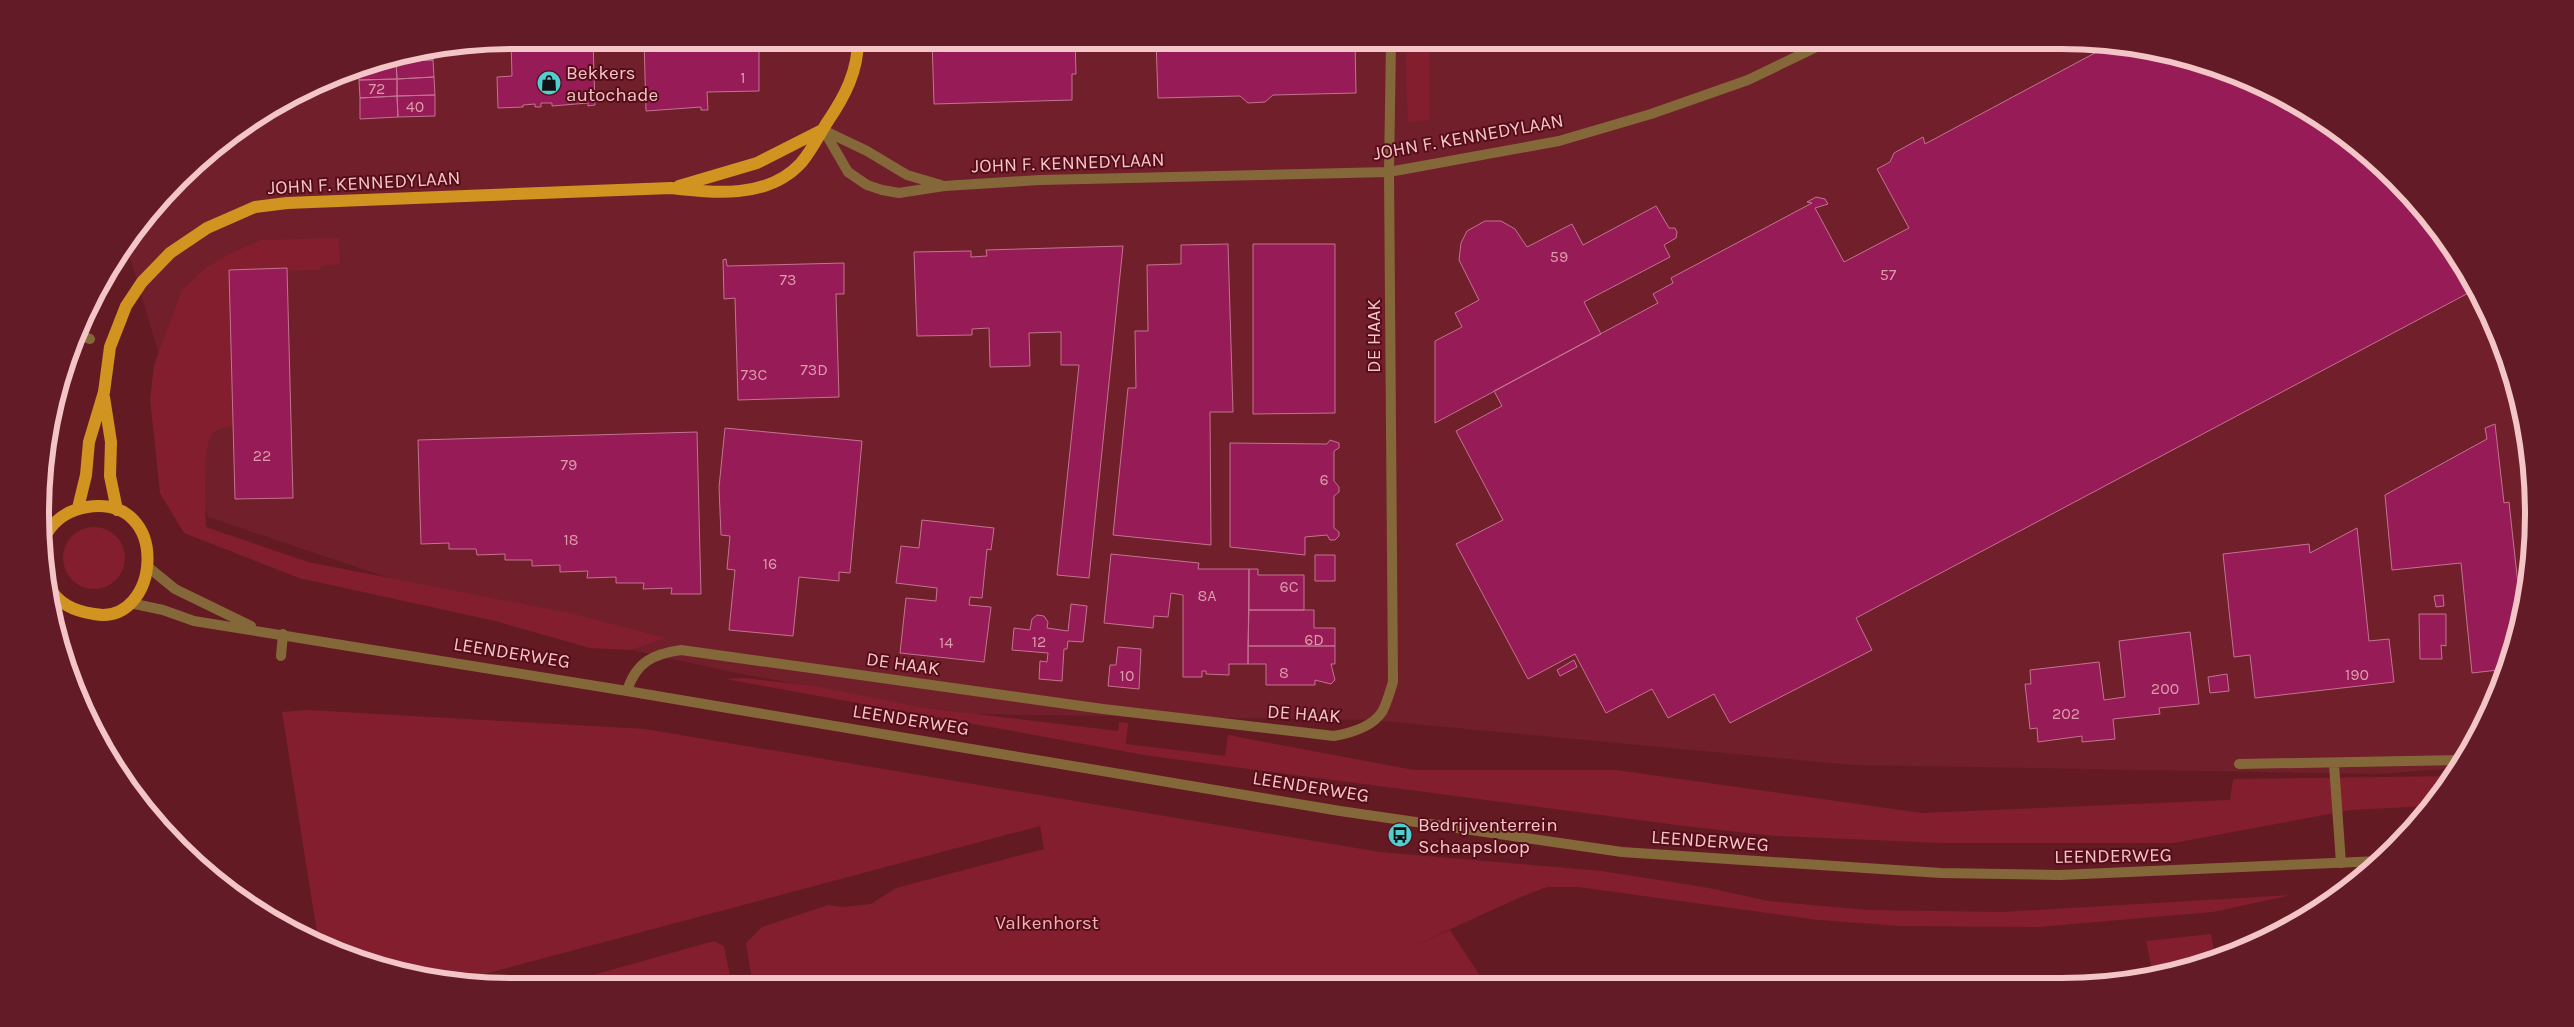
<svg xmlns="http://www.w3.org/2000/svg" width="2574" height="1027" font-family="Karla,sans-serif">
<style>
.built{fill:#711f2a}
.green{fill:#831e2e}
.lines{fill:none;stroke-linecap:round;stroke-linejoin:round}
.stream{stroke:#7c3193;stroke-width:7}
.building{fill:#971b57;stroke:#c27490}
.minor{stroke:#856839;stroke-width:10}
.tertiary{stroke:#856839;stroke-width:10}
.primary{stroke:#d19420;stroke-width:12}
.labels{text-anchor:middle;stroke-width:4;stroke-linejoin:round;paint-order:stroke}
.number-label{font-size:16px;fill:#dc9aaa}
.poi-label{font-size:19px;fill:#f3c5c6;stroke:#560d19;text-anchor:start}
.street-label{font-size:19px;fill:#f3c5c6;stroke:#560d19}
.park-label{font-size:19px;fill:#f2b0b2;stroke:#560d19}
.rim{fill:none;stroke:#f3c5c6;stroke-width:6}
</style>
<rect width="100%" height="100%" fill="#631a23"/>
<path class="built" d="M 514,40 L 2061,40 L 2212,65 L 2297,103 L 2372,157 L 2436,225 L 2485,304 L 2518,391 L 2533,482 L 2530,575 L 2509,665 L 2458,768 L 2378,774 L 1852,765 L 1372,720 L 973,714 L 925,708 L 732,672 L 549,632 L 208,517 L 127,248 L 202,157 L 277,103 L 361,65 Z"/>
<path class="green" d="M 1405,40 L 1429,40 L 1429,120 L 1408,122 Z
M 339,238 L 340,264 L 322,266 L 319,270 L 251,271 L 236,426 C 230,427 219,428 214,432 C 201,442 206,509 206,527 L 308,562 L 574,614 L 666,638 L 630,650 L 590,648 L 495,621 L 299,578 L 184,533 L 160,493 L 150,399 L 154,365 L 182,290 L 206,268 L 229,254 L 262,240 Z
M 71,348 L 71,349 L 52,470 L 48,435 L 65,361 Z
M63 558a31 31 0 1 1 62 0a31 31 0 1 1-62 0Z
M 745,678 L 814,686 L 925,708 L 1118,731 L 1119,722 L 1128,723 L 1126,744 L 1225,756 L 1228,735 L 1414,770 L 1616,770 L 1922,813 L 2230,800 L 2233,779 L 2455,776 L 2429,806 L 2351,810 L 2174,843 L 1941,843 L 1776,836 L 1692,827 L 1150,756 L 725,679 Z
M 308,710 L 645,729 L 1380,852 L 1602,871 L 1709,888 L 1768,901 L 1869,910 L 2002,912 L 2291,895 L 2213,912 L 2038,927 L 1900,926 L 1818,920 L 1578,887 L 1547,887 L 1523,896 L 1409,948 L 1450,930 L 1486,985 L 753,986 L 746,943 L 762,927 L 828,905 L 843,907 L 871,904 L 896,888 L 1044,849 L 1040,826 L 466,979 L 362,962 L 318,939 L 282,712 Z
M 2211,934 L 2215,955 L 2153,974 L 2146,941 Z
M 714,941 L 724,946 L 732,986 L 550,987 Z"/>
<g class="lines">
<path class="stream" d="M 45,448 L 45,453"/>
</g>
<path class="building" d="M 511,40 L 593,40 L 595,105 L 588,106 L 588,103 L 552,106 L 552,103 L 541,103 L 541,107 L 535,107 L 535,104 L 523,105 L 523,107 L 498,108 L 497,77 L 512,76 Z
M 644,40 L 783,40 L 783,49 L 759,50 L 759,91 L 707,92 L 708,110 L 701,110 L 701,107 L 646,111 Z
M 932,40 L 1075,40 L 1076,74 L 1072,74 L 1072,100 L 934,104 Z
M 1156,40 L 1355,40 L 1356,93 L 1273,95 L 1265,102 L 1248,103 L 1240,96 L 1158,98 Z
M 2106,47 L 2212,65 L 2297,103 L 2372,157 L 2436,225 L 2476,289 L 1856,618 L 1872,650 L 1730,723 L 1714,694 L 1668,718 L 1652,689 L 1606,713 L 1575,654 L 1528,679 L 1456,544 L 1503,520 L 1456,431 L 1502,406 L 1494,391 L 1658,303 L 1653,294 L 1673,283 L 1671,278 L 1812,203 L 1807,202 L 1816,197 L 1825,199 L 1828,204 L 1815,208 L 1844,262 L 1909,228 L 1877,169 L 1890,162 L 1894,153 L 1923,137 L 1925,144 Z
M 433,53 L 433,60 L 396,61 L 396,59 Z
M 433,60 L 434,77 L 397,79 L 396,61 Z
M 384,61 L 396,61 L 397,79 L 359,80 L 358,66 Z
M 434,77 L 435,95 L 397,96 L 397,79 Z
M 397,79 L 397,96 L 360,98 L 359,80 Z
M 435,95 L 435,116 L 398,117 L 397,96 Z
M 397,96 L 398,117 L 360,119 L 360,98 Z
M 1656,206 L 1669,228 L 1675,228 L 1677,232 L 1676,238 L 1664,245 L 1670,257 L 1584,302 L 1601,334 L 1435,423 L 1435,341 L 1462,327 L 1455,313 L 1479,300 L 1459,260 L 1461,243 L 1467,231 L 1485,221 L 1501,221 L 1515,229 L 1527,247 L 1572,224 L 1583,245 Z
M 1228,244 L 1233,412 L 1210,412 L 1211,545 L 1113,535 L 1128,388 L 1136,388 L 1135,331 L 1148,331 L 1147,265 L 1181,264 L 1181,245 Z
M 1253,244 L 1335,244 L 1335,413 L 1253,414 Z
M 1123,246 L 1089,578 L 1057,575 L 1079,365 L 1061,365 L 1061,332 L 1029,333 L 1030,366 L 990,367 L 989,328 L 972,329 L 972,335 L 917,336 L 914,252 L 971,251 L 971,257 L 987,256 L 986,250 Z
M 726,259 L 727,266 L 844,263 L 844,294 L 836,294 L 839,397 L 738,400 L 735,298 L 724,299 L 723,260 Z
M 287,268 L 293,498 L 235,499 L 229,270 Z
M 2495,424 L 2504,503 L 2509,502 L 2521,612 L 2507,669 L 2472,673 L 2461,563 L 2392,570 L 2385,495 L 2487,439 L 2485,428 Z
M 2521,426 L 2524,426 L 2533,482 L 2532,522 Z
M 725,428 L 862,441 L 850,573 L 839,572 L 839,581 L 799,577 L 793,636 L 729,630 L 735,570 L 727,569 L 730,536 L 721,535 L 719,487 Z
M 697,432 L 701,594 L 671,594 L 672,588 L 643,589 L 644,583 L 616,583 L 616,577 L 587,578 L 588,571 L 560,572 L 560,565 L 532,566 L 532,560 L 505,560 L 505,554 L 477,555 L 476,549 L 449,549 L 449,543 L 421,544 L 418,440 Z
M 1330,440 L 1339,443 L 1339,448 L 1334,451 L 1334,481 L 1339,487 L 1339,492 L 1334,496 L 1334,528 L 1339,532 L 1339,536 L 1335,540 L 1330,540 L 1327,535 L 1305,537 L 1305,555 L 1230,547 L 1230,443 L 1327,444 Z
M 922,520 L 994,528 L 991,550 L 987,549 L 982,598 L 970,597 L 969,605 L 991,607 L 984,662 L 900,653 L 906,598 L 936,601 L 937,588 L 896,583 L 901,546 L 919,548 Z
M 2357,528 L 2369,641 L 2389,639 L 2394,682 L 2255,698 L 2250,655 L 2234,657 L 2223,554 L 2309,544 L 2310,553 Z
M 1111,554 L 1199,563 L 1198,569 L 1249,569 L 1248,664 L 1229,664 L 1229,675 L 1206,674 L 1206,671 L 1202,671 L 1202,677 L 1183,677 L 1183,595 L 1171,593 L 1168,617 L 1154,616 L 1153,628 L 1104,623 Z
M 1315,555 L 1335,555 L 1335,581 L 1315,581 Z
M 1249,569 L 1258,569 L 1258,575 L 1304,575 L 1304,610 L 1249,610 Z
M 2443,595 L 2444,606 L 2436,607 L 2434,596 Z
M 1071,604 L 1087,606 L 1083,642 L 1068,641 L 1067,649 L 1064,649 L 1062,681 L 1039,679 L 1040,661 L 1047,662 L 1048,653 L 1012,650 L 1014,628 L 1030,630 L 1032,619 L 1037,615 L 1044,616 L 1048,622 L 1047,628 L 1068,631 Z
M 1249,610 L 1314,610 L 1314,628 L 1335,628 L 1335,646 L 1248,646 Z
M 2419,614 L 2446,614 L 2446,646 L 2441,645 L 2442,659 L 2420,659 Z
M 2190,632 L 2199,704 L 2159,708 L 2160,714 L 2113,719 L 2115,739 L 2082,742 L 2082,736 L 2038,742 L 2037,728 L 2030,729 L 2025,684 L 2031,684 L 2030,670 L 2099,662 L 2104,700 L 2125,697 L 2119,641 Z
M 1248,646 L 1335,646 L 1335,664 L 1331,664 L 1335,680 L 1331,684 L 1315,680 L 1315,685 L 1266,685 L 1266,664 L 1248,664 Z
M 1118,647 L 1141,649 L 1139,689 L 1108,686 L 1110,665 L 1116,665 Z
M 1574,660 L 1577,667 L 1560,676 L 1557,670 Z
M 2227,674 L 2229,691 L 2210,693 L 2208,677 Z"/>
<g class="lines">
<path class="minor" d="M 823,129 L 848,172 L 867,185 L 882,190 L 899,193 L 944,186 L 1040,180 L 1389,172 L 1559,141 L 1651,114 L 1748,80 L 1831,40
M 823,130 L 867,151 L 907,175 L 941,185
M 77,334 L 90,339
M 281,656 L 283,634
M 627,691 C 636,662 653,654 681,650 L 1103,709 L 1334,736 C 1351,733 1372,727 1382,712 C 1387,703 1390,691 1393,682 L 1389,172 L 1391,40
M 2239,764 L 2462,760
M 2334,764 L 2341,863"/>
<path class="tertiary" d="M 148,567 L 175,589 L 251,626
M 130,603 L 163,610 L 194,621 L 627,691 L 1340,811 L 1622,852 L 1941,873 L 2060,875 L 2380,861"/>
<path class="primary" d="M 679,186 L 757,163 L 822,130
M 104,397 L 111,442 L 110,476 L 117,510
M 78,508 L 86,475 L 89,442 L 104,392 L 110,347 L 126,306 L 142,282 L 170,253 L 207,228 L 255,207 L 287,203 L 671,188 C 715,193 768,199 801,163 C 812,150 819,135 828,121 C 845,96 858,71 858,40
M 47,533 C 56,518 69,510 87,507 C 173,494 160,627 94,614 C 74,611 58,604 48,585"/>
</g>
<defs>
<symbol id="shop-disc" viewBox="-11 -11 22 22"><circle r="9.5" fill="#52cdd0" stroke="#560d19"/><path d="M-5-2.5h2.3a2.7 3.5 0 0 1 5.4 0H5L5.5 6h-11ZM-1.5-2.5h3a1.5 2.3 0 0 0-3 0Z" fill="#111"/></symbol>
<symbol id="bus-disc" viewBox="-11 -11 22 22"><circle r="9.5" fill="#52cdd0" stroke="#560d19"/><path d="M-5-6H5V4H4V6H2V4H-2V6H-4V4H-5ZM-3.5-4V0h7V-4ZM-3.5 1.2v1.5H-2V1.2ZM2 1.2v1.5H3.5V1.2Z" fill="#111"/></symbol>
</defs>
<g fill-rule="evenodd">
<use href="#shop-disc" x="535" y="69" width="28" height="28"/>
<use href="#bus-disc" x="1386" y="821" width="28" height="28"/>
</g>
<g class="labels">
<g class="number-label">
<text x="743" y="83">1</text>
<text x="377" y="94">72</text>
<text x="415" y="112">40</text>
<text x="1559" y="262">59</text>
<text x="1888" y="280">57</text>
<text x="788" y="285">73</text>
<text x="814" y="375">73D</text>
<text x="754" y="380">73C</text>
<text x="262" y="461">22</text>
<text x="569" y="470">79</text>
<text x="1324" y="485">6</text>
<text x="571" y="545">18</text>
<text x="770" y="569">16</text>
<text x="1289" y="592">6C</text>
<text x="1207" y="601">8A</text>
<text x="1314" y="645">6D</text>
<text x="1039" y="647">12</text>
<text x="946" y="648">14</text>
<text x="1284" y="678">8</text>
<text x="2357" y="680">190</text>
<text x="1127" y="681">10</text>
<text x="2165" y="694">200</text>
<text x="2066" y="719">202</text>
</g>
<g class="poi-label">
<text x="566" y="79">Bekkers<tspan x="566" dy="22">autochade</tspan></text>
<text x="1418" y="831">Bedrijventerrein<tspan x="1418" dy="22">Schaapsloop</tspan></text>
</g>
<g class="street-label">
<text transform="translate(1468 136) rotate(-10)" y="7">JOHN F. KENNEDYLAAN</text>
<text transform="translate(1068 162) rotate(-2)" y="7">JOHN F. KENNEDYLAAN</text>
<text transform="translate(364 182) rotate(-3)" y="7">JOHN F. KENNEDYLAAN</text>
<text transform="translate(1373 336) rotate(-90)" y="7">DE HAAK</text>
<text transform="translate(512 652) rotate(9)" y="7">LEENDERWEG</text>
<text transform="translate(903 663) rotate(8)" y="7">DE HAAK</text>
<text transform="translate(1304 713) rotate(4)" y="7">DE HAAK</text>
<text transform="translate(911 719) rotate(9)" y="7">LEENDERWEG</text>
<text transform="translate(1311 786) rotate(9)" y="7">LEENDERWEG</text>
<text transform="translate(1710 840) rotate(4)" y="7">LEENDERWEG</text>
<text transform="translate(2113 855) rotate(-1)" y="7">LEENDERWEG</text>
</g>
<g class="park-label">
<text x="1047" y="929">Valkenhorst</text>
</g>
</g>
<path d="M0 0H2574V1027H0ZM513 49H2061A464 464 0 0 1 2525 513V514A464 464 0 0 1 2061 978H513A464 464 0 0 1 49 514V513A464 464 0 0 1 513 49Z" fill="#631c27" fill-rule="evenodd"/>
<path class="rim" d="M513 49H2061A464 464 0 0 1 2525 513V514A464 464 0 0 1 2061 978H513A464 464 0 0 1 49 514V513A464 464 0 0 1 513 49Z"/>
</svg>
